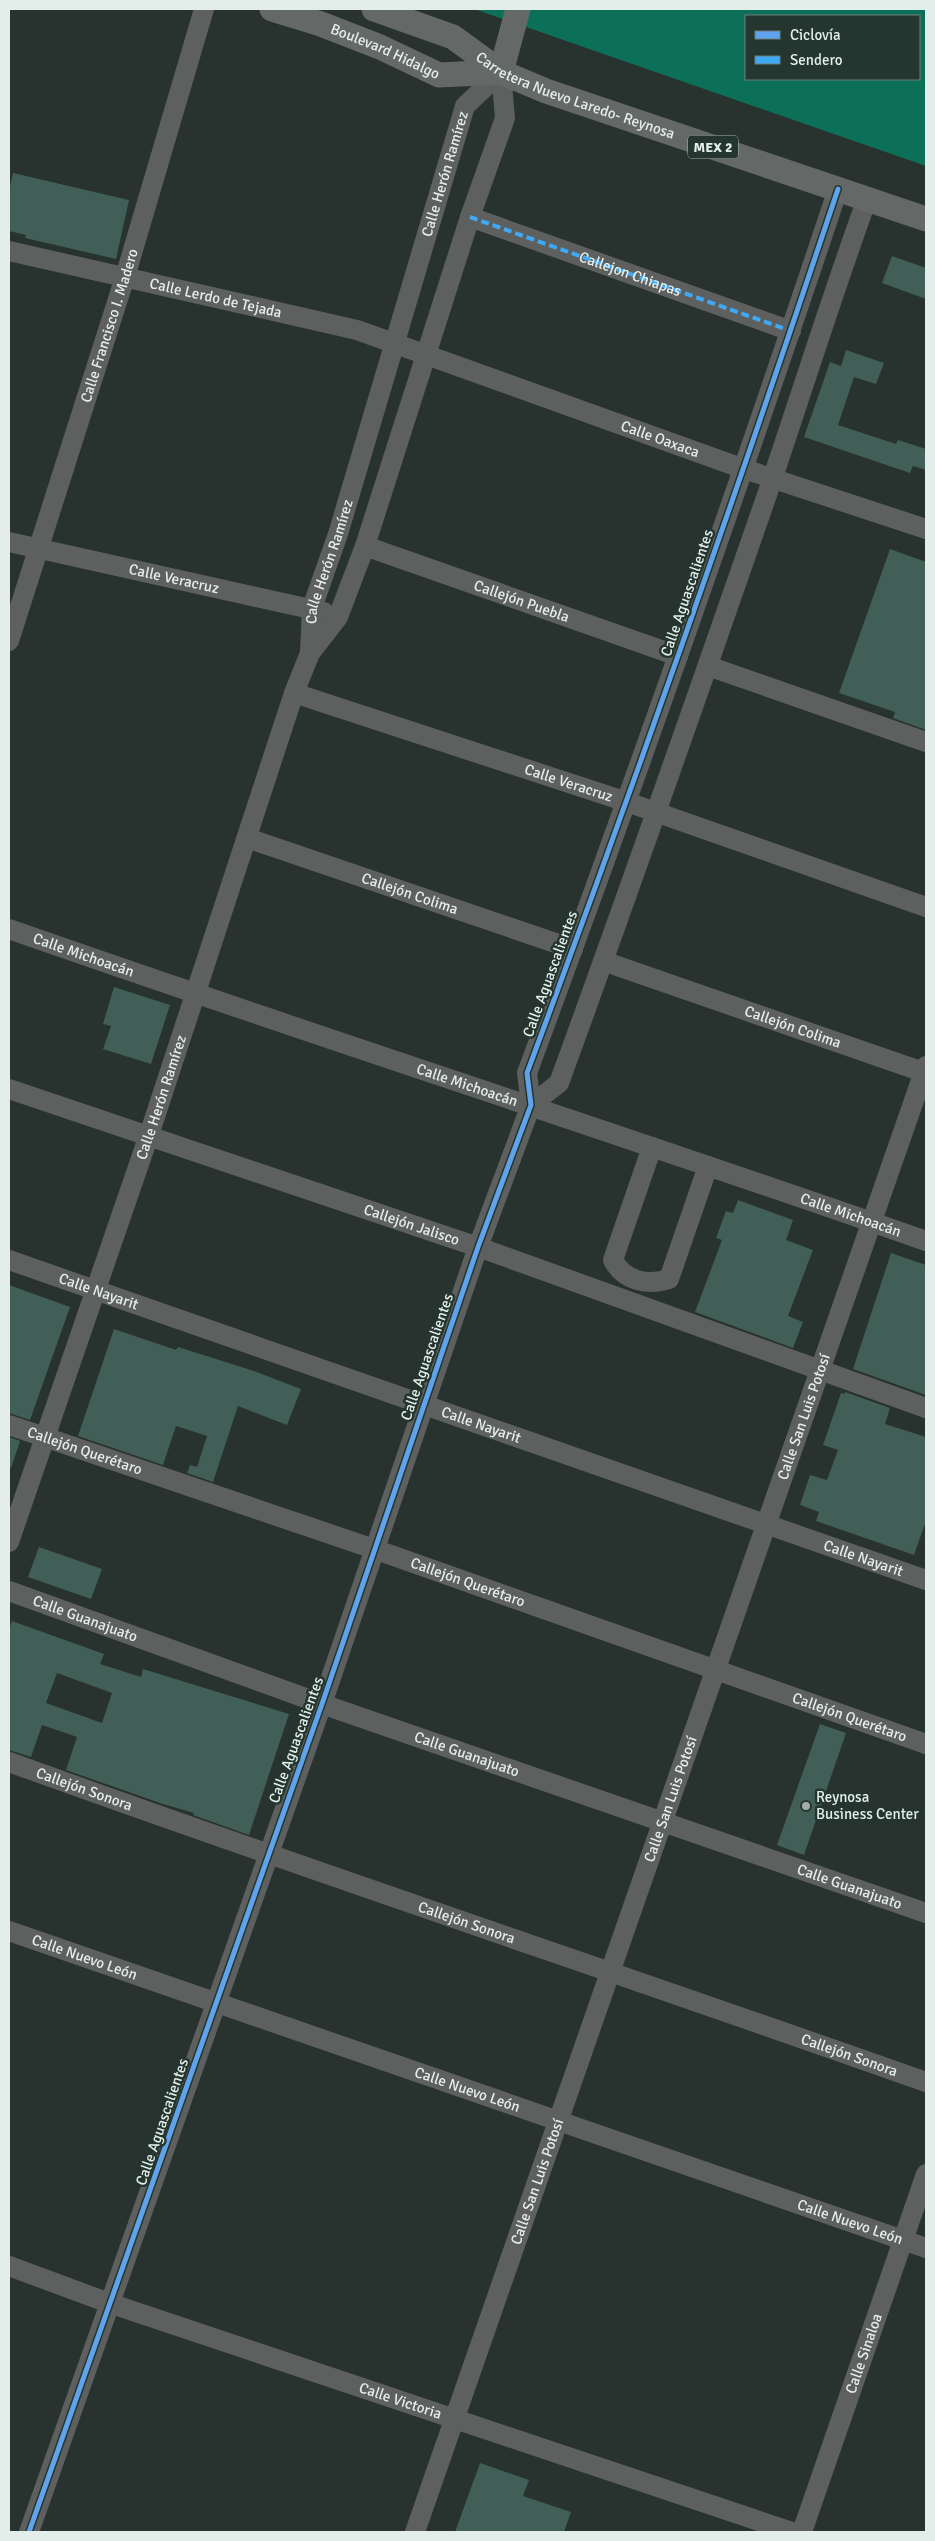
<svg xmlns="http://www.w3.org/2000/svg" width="935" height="2541" font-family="Signika,sans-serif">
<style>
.water{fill:#0c7059;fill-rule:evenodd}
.building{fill:#415f57;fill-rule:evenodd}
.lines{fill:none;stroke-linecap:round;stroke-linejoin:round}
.minor{stroke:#5d605e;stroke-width:20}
.major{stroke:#646967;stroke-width:25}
.quiet{stroke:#3fa9f5;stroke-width:4;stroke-dasharray:8 4;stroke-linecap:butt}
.cycleway-casing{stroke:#25352f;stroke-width:8}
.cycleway{stroke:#60a3ed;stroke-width:5}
.poi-dot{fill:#a2aca8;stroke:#25352f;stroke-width:2}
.labels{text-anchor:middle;stroke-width:5;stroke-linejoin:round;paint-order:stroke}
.shield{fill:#25352f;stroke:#aab6b2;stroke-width:1}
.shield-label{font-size:14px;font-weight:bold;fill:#e3eeea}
.street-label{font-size:15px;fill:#e3eeea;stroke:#25352f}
.poi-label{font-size:15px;fill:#e3eeea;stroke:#25352f;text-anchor:start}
</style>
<rect width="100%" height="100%" fill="#28322e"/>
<path class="water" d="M 474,9 L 926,9 L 926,166 ZM 746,16 L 919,16 L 919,79 L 746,79 Z"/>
<path class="building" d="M 13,173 L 129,200 L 116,259 L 25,238 L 26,235 L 9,231 L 9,191 Z
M 892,256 L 926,268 L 926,299 L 882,283 Z
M 846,350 L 884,363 L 876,384 L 854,377 L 838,425 L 896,444 L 898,440 L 926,449 L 926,470 L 913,466 L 910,473 L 804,437 L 830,362 L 841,366 Z
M 890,549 L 926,562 L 926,730 L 893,718 L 895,712 L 839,693 Z
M 114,987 L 170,1005 L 151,1064 L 103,1049 L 111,1026 L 103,1024 Z
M 738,1200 L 793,1220 L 786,1240 L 813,1250 L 788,1316 L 803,1322 L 793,1348 L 695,1312 L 722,1240 L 716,1238 L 726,1211 L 733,1213 Z
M 891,1253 L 926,1265 L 926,1395 L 853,1369 Z
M 9,1285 L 70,1307 L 30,1420 L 9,1413 Z
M 114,1329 L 176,1350 L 178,1347 L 254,1371 L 301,1389 L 287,1425 L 238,1406 L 213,1482 L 187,1473 L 190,1465 L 197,1467 L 207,1436 L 176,1426 L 163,1465 L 78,1436 Z
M 845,1392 L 890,1408 L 885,1424 L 926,1437 L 926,1521 L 914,1555 L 816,1521 L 819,1512 L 800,1505 L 810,1475 L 827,1480 L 838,1450 L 823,1445 L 841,1393 L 844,1394 Z
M 9,1437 L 20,1441 L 11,1468 L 9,1467 Z
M 39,1547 L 102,1569 L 91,1599 L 28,1577 Z
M 12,1621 L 104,1654 L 100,1664 L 141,1677 L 143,1669 L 289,1714 L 249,1835 L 193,1815 L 194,1813 L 163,1804 L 66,1770 L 77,1737 L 42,1725 L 31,1757 L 9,1750 L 9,1629 ZM 57,1673 L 112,1693 L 102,1723 L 46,1703 Z
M 820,1724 L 846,1733 L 804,1855 L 777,1845 Z
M 480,2463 L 529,2480 L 523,2496 L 571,2512 L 564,2532 L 455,2532 Z"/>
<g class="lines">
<g class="minor">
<path id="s1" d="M 470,217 L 791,331"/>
<path id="s2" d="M 9,251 L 357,330 L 744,469 L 926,529"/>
<path id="s3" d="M 9,542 L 324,612"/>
<path id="s4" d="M 365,546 L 678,656"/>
<path id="s5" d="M 9,641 L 125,277 L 204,9"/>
<path id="s6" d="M 310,653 L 312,608 L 338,534 L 465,106 L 501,72"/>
<path d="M 708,666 L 926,742"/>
<path id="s7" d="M 294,693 L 627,802 L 926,907"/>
<path id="s8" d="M 247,838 L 573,949"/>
<path id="s9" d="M 9,929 C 314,1036 621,1134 926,1241"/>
<path id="s10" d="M 603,961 L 926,1073"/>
<path id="s11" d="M 9,1089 L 478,1247 L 926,1408"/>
<path d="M 531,1105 L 559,1083 C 631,886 700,688 769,489 C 802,392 832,295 867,199"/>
<path d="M 652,1147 L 613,1260 C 624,1281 647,1286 669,1279 L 708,1166"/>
<path id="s12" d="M 9,1260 L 926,1580"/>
<path id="s13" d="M 9,1425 L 374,1549 L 926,1744"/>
<path id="s14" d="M 9,1542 L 149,1135 L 294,693 L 310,653 L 338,617 L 365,546 L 470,217 L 505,118 L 501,72"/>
<path id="s15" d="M 9,1591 L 322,1704 L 926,1913"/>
<path id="s16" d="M 9,1762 C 313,1872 621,1974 926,2082"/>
<path id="s17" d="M 9,1931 L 926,2248"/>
<path id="s18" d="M 9,2266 L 109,2303 L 792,2532"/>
<path d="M 29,2532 L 322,1704 L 478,1247 L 531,1105 L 527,1073 C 636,780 739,486 838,189"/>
<path id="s19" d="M 415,2532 L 926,1066"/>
<path id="s20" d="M 802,2532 L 926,2174"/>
</g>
<g class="major">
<path id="s21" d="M 272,9 L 321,24 L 380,47 L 439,75 L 501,72"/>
<path id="s22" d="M 374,9 L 453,37 L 501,72 L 546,91 L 926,219"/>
<path d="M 501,72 L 518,9"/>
</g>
<path class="quiet" d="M 470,217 L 791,331"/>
<defs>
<path id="cycleway" d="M 29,2532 L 322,1704 L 478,1247 L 531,1105 L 527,1073 C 636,780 739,486 838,189"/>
</defs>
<use href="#cycleway" class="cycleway-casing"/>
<use href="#cycleway" class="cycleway"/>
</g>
<circle class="poi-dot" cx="806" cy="1806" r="5"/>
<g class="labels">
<rect class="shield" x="688" y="135.5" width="50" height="23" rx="4"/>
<g class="shield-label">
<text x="713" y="152">MEX 2</text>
</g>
<g class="street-label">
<text dy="5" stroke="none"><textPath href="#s21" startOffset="121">Boulevard Hidalgo</textPath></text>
<text dy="5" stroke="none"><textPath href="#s22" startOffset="221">Carretera Nuevo Laredo- Reynosa</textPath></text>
<text dy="5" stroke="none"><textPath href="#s6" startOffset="499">Calle Herón Ramírez</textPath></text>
<text dy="5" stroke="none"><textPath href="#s1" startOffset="170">Callejon Chiapas</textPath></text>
<text dy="5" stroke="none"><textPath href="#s2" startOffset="212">Calle Lerdo de Tejada</textPath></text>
<text dy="5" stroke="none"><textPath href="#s5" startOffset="331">Calle Francisco I. Madero</textPath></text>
<text dy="5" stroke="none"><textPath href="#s2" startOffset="679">Calle Oaxaca</textPath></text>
<text dy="5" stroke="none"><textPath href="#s6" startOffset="94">Calle Herón Ramírez</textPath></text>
<text dy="5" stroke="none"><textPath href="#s3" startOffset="169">Calle Veracruz</textPath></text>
<text transform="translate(687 593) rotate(-71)" y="5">Calle Aguascalientes</text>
<text dy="5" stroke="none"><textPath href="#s4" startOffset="166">Callejón Puebla</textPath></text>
<text dy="5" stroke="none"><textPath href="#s7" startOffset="289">Calle Veracruz</textPath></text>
<text dy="5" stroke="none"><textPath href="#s8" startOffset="172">Callejón Colima</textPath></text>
<text dy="5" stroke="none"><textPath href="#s9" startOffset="79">Calle Michoacán</textPath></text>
<text transform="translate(550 974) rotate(-70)" y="5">Calle Aguascalientes</text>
<text dy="5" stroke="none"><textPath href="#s10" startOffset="201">Callejón Colima</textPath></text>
<text dy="5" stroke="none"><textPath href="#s9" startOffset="484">Calle Michoacán</textPath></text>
<text dy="5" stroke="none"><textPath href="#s14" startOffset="470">Calle Herón Ramírez</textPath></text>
<text dy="5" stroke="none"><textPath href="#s9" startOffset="889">Calle Michoacán</textPath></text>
<text dy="5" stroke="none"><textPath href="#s11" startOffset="425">Callejón Jalisco</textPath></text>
<text dy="5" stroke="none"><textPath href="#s12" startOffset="95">Calle Nayarit</textPath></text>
<text transform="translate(427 1357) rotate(-71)" y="5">Calle Aguascalientes</text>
<text dy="5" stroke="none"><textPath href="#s19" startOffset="1181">Calle San Luis Potosí</textPath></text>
<text dy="5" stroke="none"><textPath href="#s12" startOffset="500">Calle Nayarit</textPath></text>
<text dy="5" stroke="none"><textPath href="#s13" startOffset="80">Callejón Querétaro</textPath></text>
<text dy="5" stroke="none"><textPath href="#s12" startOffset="905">Calle Nayarit</textPath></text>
<text dy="5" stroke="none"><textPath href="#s13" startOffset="485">Callejón Querétaro</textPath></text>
<text dy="5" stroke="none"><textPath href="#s15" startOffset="81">Calle Guanajuato</textPath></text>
<text dy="5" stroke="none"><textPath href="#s13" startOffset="890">Callejón Querétaro</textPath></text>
<text transform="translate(296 1740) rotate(-70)" y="5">Calle Aguascalientes</text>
<text dy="5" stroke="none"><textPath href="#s15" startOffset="486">Calle Guanajuato</textPath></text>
<text dy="5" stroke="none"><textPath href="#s16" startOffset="80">Callejón Sonora</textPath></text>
<text dy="5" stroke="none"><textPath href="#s19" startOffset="776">Calle San Luis Potosí</textPath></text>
<text dy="5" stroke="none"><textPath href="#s15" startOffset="891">Calle Guanajuato</textPath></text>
<text dy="5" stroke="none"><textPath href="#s16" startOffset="485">Callejón Sonora</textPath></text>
<text dy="5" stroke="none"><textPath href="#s17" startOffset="80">Calle Nuevo León</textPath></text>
<text dy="5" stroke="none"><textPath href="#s16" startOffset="890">Callejón Sonora</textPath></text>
<text dy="5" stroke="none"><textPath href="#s17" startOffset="485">Calle Nuevo León</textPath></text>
<text transform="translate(162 2122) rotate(-71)" y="5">Calle Aguascalientes</text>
<text dy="5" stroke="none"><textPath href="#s19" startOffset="371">Calle San Luis Potosí</textPath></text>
<text dy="5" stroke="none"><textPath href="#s17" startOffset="890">Calle Nuevo León</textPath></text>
<text dy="5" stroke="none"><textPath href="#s20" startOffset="189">Calle Sinaloa</textPath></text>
<text dy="5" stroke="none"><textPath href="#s18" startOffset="414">Calle Victoria</textPath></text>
</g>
<g class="poi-label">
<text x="816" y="1802">Reynosa<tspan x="816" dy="17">Business Center</tspan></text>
</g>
</g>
<rect width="935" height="2541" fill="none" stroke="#e3eeea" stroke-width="20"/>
<rect x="745" y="15" width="175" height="65" fill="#25352f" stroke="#717f7a"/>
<rect x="755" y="31" width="25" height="8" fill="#60a3ed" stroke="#717f7a"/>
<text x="790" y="40" font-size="15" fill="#e3eeea">Ciclovía</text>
<rect x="755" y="56" width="25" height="8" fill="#3fa9f5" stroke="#717f7a"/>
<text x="790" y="65" font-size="15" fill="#e3eeea">Sendero</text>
</svg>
